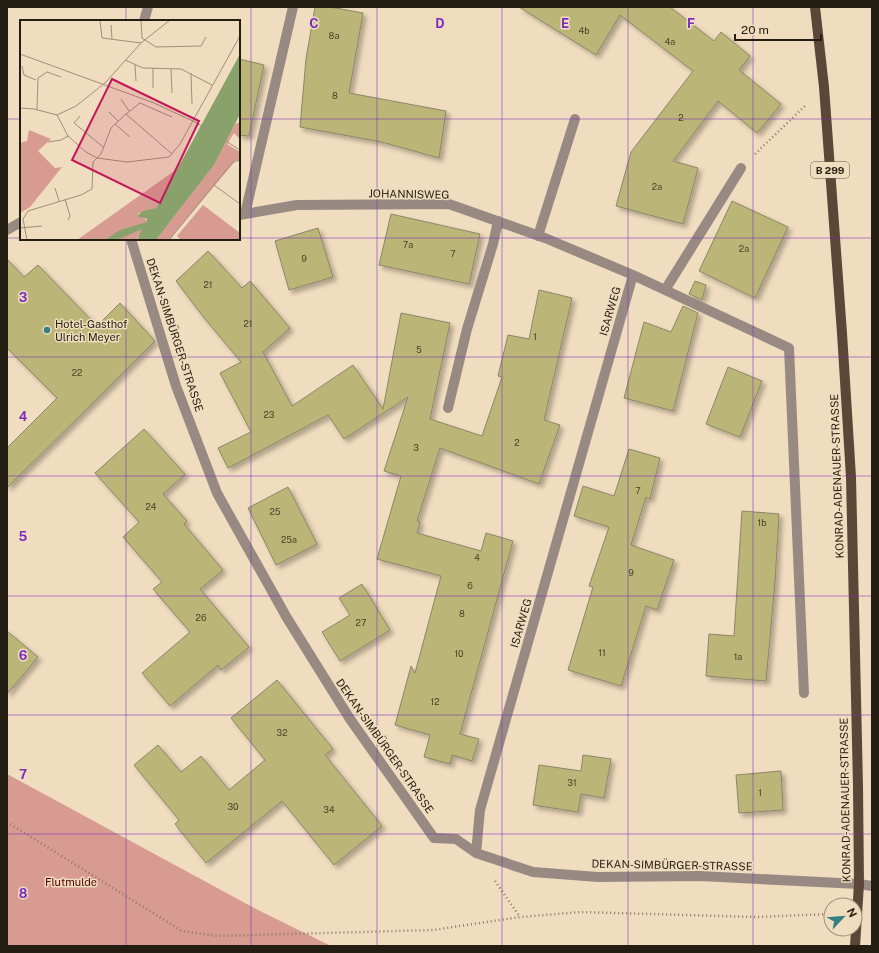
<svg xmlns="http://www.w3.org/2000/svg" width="879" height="953" font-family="'Public Sans',sans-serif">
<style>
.green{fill:#d79b91}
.building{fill:#bbb577;stroke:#8a8768;filter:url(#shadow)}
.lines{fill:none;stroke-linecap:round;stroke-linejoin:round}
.path{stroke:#887b66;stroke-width:2.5;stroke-dasharray:1 3;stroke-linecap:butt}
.minor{stroke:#988a82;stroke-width:10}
.major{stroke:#5c4638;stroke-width:10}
.grid{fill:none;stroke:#7b2cbf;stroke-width:1;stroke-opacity:0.55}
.poi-dot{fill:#367f83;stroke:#f0dcbe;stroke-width:1.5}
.labels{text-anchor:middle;stroke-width:3;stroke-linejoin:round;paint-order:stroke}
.number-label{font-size:9px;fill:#4a432b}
.shield{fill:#f0dcbe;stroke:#615646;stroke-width:1}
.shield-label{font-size:10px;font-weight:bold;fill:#241d12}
.street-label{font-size:11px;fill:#241d12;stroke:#f0dcbe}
.poi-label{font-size:11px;fill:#241d12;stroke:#f0dcbe;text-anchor:start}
.park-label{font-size:11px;fill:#540402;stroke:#f0dcbe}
.inset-road{fill:none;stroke:#9e9079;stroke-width:1}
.view{fill:#c2185b;fill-opacity:0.15;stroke:#c2185b;stroke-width:2}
.inset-edge{fill:none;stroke:#241d12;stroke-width:2}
.grid-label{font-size:13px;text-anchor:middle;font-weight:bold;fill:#7b2cbf;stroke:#f0dcbe;stroke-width:3;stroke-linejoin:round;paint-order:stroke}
</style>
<defs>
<filter id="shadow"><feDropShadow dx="3.5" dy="3.5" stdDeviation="2" flood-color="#0004"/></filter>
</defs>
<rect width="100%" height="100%" fill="#f0dcbe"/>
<path class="green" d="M 7,774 L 256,909 L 331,946 L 7,946 Z"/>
<path class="building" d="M 315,7 L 330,7 L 363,13 L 349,93 L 446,111 L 439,158 L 382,142 L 300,127 L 306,59 Z
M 519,7 L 670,7 L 714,41 L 721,32 L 750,56 L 739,70 L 781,104 L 757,133 L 718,101 L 673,161 L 698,168 L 683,224 L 616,206 L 631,152 L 693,71 L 620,15 L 596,55 Z
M 239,59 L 264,65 L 249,136 L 239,135 Z
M 732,201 L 788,227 L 755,298 L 699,271 Z
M 391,214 L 480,234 L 469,284 L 379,265 Z
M 318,228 L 333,277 L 289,290 L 275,241 Z
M 208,251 L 242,288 L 250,281 L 290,328 L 263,352 L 292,406 L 353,365 L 383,409 L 401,313 L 450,323 L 430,419 L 482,436 L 502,377 L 498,376 L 508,335 L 529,339 L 539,290 L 572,298 L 544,420 L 560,425 L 539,484 L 440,448 L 417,521 L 420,522 L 417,533 L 481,551 L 486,533 L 513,541 L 460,734 L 479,739 L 472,761 L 452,755 L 450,764 L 424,757 L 430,735 L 395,725 L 411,666 L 415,673 L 441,576 L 377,559 L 401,476 L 384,471 L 408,397 L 344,439 L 328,415 L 228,468 L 218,448 L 251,432 L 220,373 L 241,362 L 205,319 L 176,281 Z
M 7,259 L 24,277 L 38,265 L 97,326 L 120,303 L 155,341 L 7,488 L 7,448 L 57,398 L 7,348 Z
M 695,281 L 706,285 L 702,300 L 689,294 Z
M 683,306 L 698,313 L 673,411 L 624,398 L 644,322 L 671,332 Z
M 728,367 L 762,381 L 740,437 L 706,424 Z
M 144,429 L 185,474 L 163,494 L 187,521 L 184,524 L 223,570 L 200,589 L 249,647 L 221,670 L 218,665 L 170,706 L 142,673 L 190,632 L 153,589 L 162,582 L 123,537 L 139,522 L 95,473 Z
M 629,449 L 660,458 L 650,499 L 646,497 L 631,545 L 674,560 L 657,610 L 646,606 L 621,686 L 568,670 L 593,587 L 589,586 L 609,527 L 574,516 L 583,486 L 614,496 Z
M 288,487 L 317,544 L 276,565 L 248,508 Z
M 742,511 L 779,514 L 775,582 L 766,681 L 706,676 L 709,634 L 734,636 Z
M 362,584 L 390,630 L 340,661 L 322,632 L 350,615 L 339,598 Z
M 7,631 L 38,657 L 7,694 Z
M 277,680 L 333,749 L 325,755 L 382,826 L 334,865 L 282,801 L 206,863 L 175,824 L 179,820 L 134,765 L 158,745 L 181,772 L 201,756 L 229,790 L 265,760 L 231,718 Z
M 583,755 L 611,759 L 604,798 L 581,794 L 578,812 L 533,805 L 539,765 L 581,771 Z
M 781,771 L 783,810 L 739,813 L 736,775 Z"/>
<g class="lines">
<path class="path" d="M 755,154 L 805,106
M 7,822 L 182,931 L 218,936 L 433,930 L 520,917 L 581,912 L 756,917 L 831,914
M 495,881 L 520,917"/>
<path class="minor" d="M 144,21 L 148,7
M 245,214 L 293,7
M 239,215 L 297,205 L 449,204 L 545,238 L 633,275
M 7,230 L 21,222
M 538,236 L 575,119
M 131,239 L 176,386 L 217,493 L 287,618 L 350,719 L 434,838 L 456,839 L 476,853 L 533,872 L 598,877 L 700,876 L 859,884 L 872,886
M 665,290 L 741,168
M 448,408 L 467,329 L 493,244 L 498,221
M 476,853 L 480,810 L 633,275 L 789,348 L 804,693"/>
<path class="major" d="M 815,7 L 824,87 L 842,333 L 851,477 L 858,786 L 859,884 L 855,946"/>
</g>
<path class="grid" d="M 126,7 L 126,21M 251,7 L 251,946M 377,7 L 377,946M 502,7 L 502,946M 628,7 L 628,946M 753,7 L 753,946M 7,119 L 21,119M 239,119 L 872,119M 7,238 L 21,238M 239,238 L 872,238M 126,239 L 126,946M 7,357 L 872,357M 7,476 L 872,476M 7,596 L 872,596M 7,715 L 872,715M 7,834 L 872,834"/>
<circle class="poi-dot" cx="47" cy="330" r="4"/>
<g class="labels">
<g class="number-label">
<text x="584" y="34">4b</text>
<text x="334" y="39">8a</text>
<text x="670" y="45">4a</text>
<text x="335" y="99">8</text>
<text x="681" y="121">2</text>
<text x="657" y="190">2a</text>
<text x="408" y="248">7a</text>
<text x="744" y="252">2a</text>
<text x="453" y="257">7</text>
<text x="304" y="262">9</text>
<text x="208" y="288">21</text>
<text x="248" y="327">21</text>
<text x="535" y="340">1</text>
<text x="419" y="353">5</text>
<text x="77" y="376">22</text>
<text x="269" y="418">23</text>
<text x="517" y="446">2</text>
<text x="416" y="451">3</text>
<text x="638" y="494">7</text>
<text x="151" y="510">24</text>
<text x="275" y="515">25</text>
<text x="762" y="526">1b</text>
<text x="289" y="543">25a</text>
<text x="477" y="561">4</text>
<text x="631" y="576">9</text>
<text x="470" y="589">6</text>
<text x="462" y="617">8</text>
<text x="201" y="621">26</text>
<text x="361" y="626">27</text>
<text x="602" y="656">11</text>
<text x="459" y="657">10</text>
<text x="738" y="660">1a</text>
<text x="435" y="705">12</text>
<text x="282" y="736">32</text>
<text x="572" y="786">31</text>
<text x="760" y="796">1</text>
<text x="233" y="810">30</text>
<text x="329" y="813">34</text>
</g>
<rect class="shield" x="811" y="162" width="38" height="16" rx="3"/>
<g class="shield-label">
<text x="830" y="174">B 299</text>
</g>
<g class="street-label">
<text transform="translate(409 194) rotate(1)" y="4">JOHANNISWEG</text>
<text transform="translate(610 311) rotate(-74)" y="4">ISARWEG</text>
<text transform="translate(175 335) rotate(72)" y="4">DEKAN-SIMBÜRGER-STRASSE</text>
<text transform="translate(837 476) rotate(-92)" y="4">KONRAD-ADENAUER-STRASSE</text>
<text transform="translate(521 623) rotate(-74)" y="4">ISARWEG</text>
<text transform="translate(385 746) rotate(55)" y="4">DEKAN-SIMBÜRGER-STRASSE</text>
<text transform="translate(845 800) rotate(-91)" y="4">KONRAD-ADENAUER-STRASSE</text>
<text transform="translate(672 865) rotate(1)" y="4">DEKAN-SIMBÜRGER-STRASSE</text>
</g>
<g class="poi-label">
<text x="55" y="328">Hotel-Gasthof<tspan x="55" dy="13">Ulrich Meyer</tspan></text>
</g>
<g class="park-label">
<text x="71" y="886">Flutmulde</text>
</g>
</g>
<g transform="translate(20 20)">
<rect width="220" height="220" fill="#f0dcbe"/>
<path d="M 220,102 L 220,119 L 214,113 L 207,124 L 220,132 L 220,140 L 216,140 L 149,220 L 136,220 L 194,145 L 215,104 ZM 9,110 L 31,119 L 18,131 L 35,148 L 42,147 L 10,187 L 0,193 L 0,123 L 7,121 ZM 157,149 L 136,188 L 117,194 L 128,201 L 116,220 L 57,220 ZM 183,185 L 220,213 L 220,220 L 161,220 L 157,216 Z" fill="#d79b91"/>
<path d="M 220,34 L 220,94 L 194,145 L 136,220 L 106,220 L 117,220 L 122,209 L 97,220 L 85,220 L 100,210 L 127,202 L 127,199 L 117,196 L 123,191 L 136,188 Z" fill="#89a16a"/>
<path class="inset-road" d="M 80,0 L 82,18 L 121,23M 121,0 L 122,18 L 136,27 L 181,26 L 186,17M 91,5 L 92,19M 0,34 L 134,83 L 175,102 L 220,130M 105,40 L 123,48 L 161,49 L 192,65M 115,45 L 116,61M 2,46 L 4,55 L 16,60M 133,48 L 133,68M 151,49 L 152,73M 171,53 L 172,84M 101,79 L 109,91M 0,88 L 14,89 L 37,95 L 48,116 L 66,132 L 77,138 L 107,142 L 149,137 L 160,124 L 220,16M 17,89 L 18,58 L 27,52 L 41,57M 89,92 L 98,101M 37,95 L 56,86 L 85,63 L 121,23 L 150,0M 60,96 L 54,103 L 83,127M 152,97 L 120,83 L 106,94 L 152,134M 95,104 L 110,117M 28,122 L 41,120 L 48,116M 194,165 L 220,184M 35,168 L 39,181M 45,179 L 50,196 L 48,200M 0,208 L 22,206M 7,220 L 3,199 L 8,191 L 61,175 L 72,169 L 73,142 L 81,134 L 91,108 L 106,94M 149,220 L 213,142 L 220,140"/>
<path class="view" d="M 92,59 L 179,101 L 140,183 L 52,140 Z"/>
<rect width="220" height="220" class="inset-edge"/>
</g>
<g class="grid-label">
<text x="314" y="28">C</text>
<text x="440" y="28">D</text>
<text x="565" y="28">E</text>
<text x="691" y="28">F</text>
<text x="23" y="302">3</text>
<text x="23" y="421">4</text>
<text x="23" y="541">5</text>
<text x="23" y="660">6</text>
<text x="23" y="779">7</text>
<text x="23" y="898">8</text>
</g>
<rect width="879" height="953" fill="none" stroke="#241d12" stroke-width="16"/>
<g transform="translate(843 917) rotate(64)"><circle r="19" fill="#f0dcbe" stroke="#9e9079"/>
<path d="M0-3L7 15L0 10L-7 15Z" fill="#367f83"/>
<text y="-6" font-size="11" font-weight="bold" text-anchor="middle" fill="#241d12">N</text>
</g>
<path d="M735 34v6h86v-6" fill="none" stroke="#241d12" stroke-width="2"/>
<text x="741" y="34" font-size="12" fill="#241d12" stroke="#f0dcbe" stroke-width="3" paint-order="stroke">20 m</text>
</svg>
